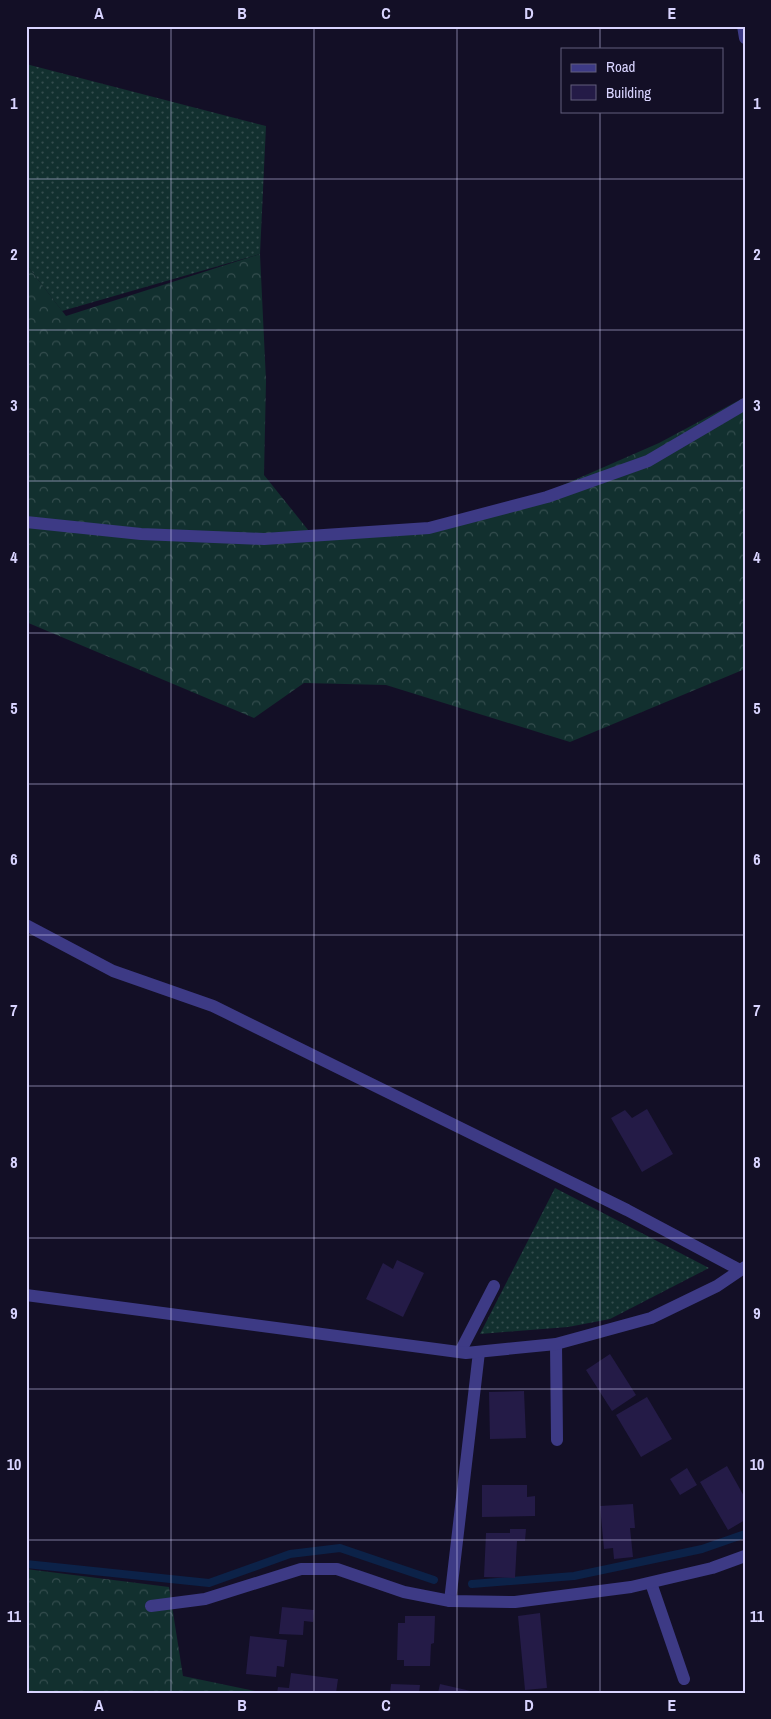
<svg xmlns="http://www.w3.org/2000/svg" width="771" height="1719" font-family="'Archivo Narrow',sans-serif">
<style>
.grass{fill:url(#grass-dots)}
.forest{fill:url(#forest-crowns)}
.lines{fill:none;stroke-linecap:round;stroke-linejoin:round}
.stream{stroke:#0c2248;stroke-width:8}
.building{fill:#241b47}
.service{stroke:#3d3a85;stroke-width:12}
.minor{stroke:#3d3a85;stroke-width:12}
.grid{fill:none;stroke:#d9d4ff;stroke-width:1;stroke-opacity:0.55}
.neatline{fill:none;stroke:#d9d4ff;stroke-width:2}
.grid-label{font-size:16px;text-anchor:middle;font-weight:bold;fill:#d9d4ff}
</style>
<defs>
<pattern id="grass-dots" width="8" height="8" patternUnits="userSpaceOnUse" patternTransform="scale(1.25)"><rect width="8" height="8" fill="#12302f"/><path d="M2 2h.1M6 6h.1" fill="none" stroke="#344d4e" stroke-width="1.8" stroke-linecap="round"/></pattern>
<pattern id="forest-crowns" width="20" height="18" patternUnits="userSpaceOnUse" patternTransform="scale(1.25)"><rect width="20" height="18" fill="#12302f"/><path d="M2 6a3 3 0 1 1 6 0M12 15a3 3 0 1 1 6 0" fill="none" stroke="#344d4e"/></pattern>
</defs>
<rect width="100%" height="100%" fill="#130f26"/>
<path class="grass" d="M 26,64 L 266,126 L 260,254 L 62,311 L 26,264 Z
M 555,1188 L 709,1268 L 610,1319 L 568,1327 L 480,1334 Z"/>
<path class="forest" d="M 260,254 L 266,381 L 264,475 L 313,536 L 490,517 L 659,443 L 745,397 L 745,669 L 570,742 L 386,685 L 304,683 L 254,718 L 26,622 L 26,264 L 66,316 Z
M 26,1569 L 169,1587 L 183,1676 L 265,1693 L 26,1693 Z"/>
<g class="lines">
<path class="stream" d="M 26,1564 L 209,1583 L 290,1554 L 340,1548 L 434,1580
M 472,1584 L 574,1576 L 702,1549 L 745,1534"/>
</g>
<path class="building" d="M 647,1109 L 673,1154 L 642,1172 L 611,1118 L 625,1110 L 632,1118 Z
M 397,1260 L 424,1273 L 403,1317 L 366,1299 L 383,1263 L 393,1269 Z
M 610,1354 L 636,1395 L 612,1411 L 586,1370 Z
M 524,1391 L 526,1438 L 490,1439 L 489,1392 Z
M 647,1397 L 672,1439 L 641,1457 L 616,1415 Z
M 727,1466 L 745,1498 L 745,1520 L 728,1530 L 700,1482 Z
M 687,1468 L 697,1485 L 680,1495 L 670,1479 Z
M 482,1485 L 527,1485 L 527,1497 L 535,1496 L 535,1516 L 482,1517 Z
M 633,1504 L 635,1528 L 630,1528 L 633,1557 L 614,1559 L 613,1548 L 604,1549 L 600,1506 Z
M 510,1529 L 526,1529 L 525,1541 L 517,1541 L 515,1578 L 484,1577 L 486,1533 L 510,1533 Z
M 282,1607 L 314,1610 L 313,1622 L 304,1621 L 303,1635 L 279,1634 Z
M 540,1613 L 547,1688 L 525,1690 L 518,1616 Z
M 405,1616 L 435,1616 L 434,1643 L 431,1644 L 430,1666 L 404,1666 L 404,1660 L 397,1660 L 398,1623 L 405,1623 Z
M 250,1636 L 287,1640 L 284,1667 L 277,1666 L 276,1677 L 246,1674 Z
M 291,1673 L 338,1679 L 336,1693 L 277,1693 L 278,1687 L 289,1688 Z
M 391,1684 L 420,1685 L 419,1693 L 390,1693 Z
M 440,1684 L 475,1692 L 475,1693 L 438,1693 Z"/>
<g class="lines">
<path class="service" d="M 556,1344 L 557,1440
M 460,1352 L 494,1286
M 651,1583 L 684,1679
M 450,1601 L 479,1352"/>
<path class="minor" d="M 743,26 L 745,38
M 26,522 L 141,534 L 264,539 L 429,528 L 547,497 L 648,461 L 745,404
M 26,925 L 113,971 L 213,1006 L 627,1210 L 740,1270
M 26,1295 L 466,1353 L 556,1344 L 651,1318 L 717,1286 L 745,1267
M 151,1606 L 205,1599 L 301,1569 L 337,1569 L 404,1592 L 450,1601 L 515,1602 L 631,1587 L 712,1568 L 745,1556"/>
</g>
<path class="grid" d="M 171,26 L 171,1693M 314,26 L 314,1693M 457,26 L 457,1693M 600,26 L 600,49M 600,111 L 600,1693M 26,179 L 745,179M 26,330 L 745,330M 26,481 L 745,481M 26,633 L 745,633M 26,784 L 745,784M 26,935 L 745,935M 26,1086 L 745,1086M 26,1238 L 745,1238M 26,1389 L 745,1389M 26,1540 L 745,1540"/>
<rect width="771" height="1719" fill="none" stroke="#130f26" stroke-width="55"/>
<rect x="561" y="48" width="162" height="65" fill="#130f26" stroke="#625e7d"/>
<rect x="571" y="64" width="25" height="8" fill="#3d3a85" stroke="#625e7d"/>
<text x="606" y="72" font-size="15" fill="#d9d4ff">Road</text>
<rect x="571" y="85" width="25" height="15" fill="#241b47" stroke="#625e7d"/>
<text x="606" y="98" font-size="15" fill="#d9d4ff">Building</text>
<rect x="28" y="28" width="716" height="1664" class="neatline"/>
<g class="grid-label">
<text x="99" y="19">A</text>
<text x="242" y="19">B</text>
<text x="386" y="19">C</text>
<text x="529" y="19">D</text>
<text x="672" y="19">E</text>
<text x="14" y="109">1</text>
<text x="757" y="109">1</text>
<text x="14" y="260">2</text>
<text x="757" y="260">2</text>
<text x="14" y="411">3</text>
<text x="757" y="411">3</text>
<text x="14" y="563">4</text>
<text x="757" y="563">4</text>
<text x="14" y="714">5</text>
<text x="757" y="714">5</text>
<text x="14" y="865">6</text>
<text x="757" y="865">6</text>
<text x="14" y="1016">7</text>
<text x="757" y="1016">7</text>
<text x="14" y="1168">8</text>
<text x="757" y="1168">8</text>
<text x="14" y="1319">9</text>
<text x="757" y="1319">9</text>
<text x="14" y="1470">10</text>
<text x="757" y="1470">10</text>
<text x="14" y="1622">11</text>
<text x="757" y="1622">11</text>
<text x="99" y="1711">A</text>
<text x="242" y="1711">B</text>
<text x="386" y="1711">C</text>
<text x="529" y="1711">D</text>
<text x="672" y="1711">E</text>
</g>
</svg>
